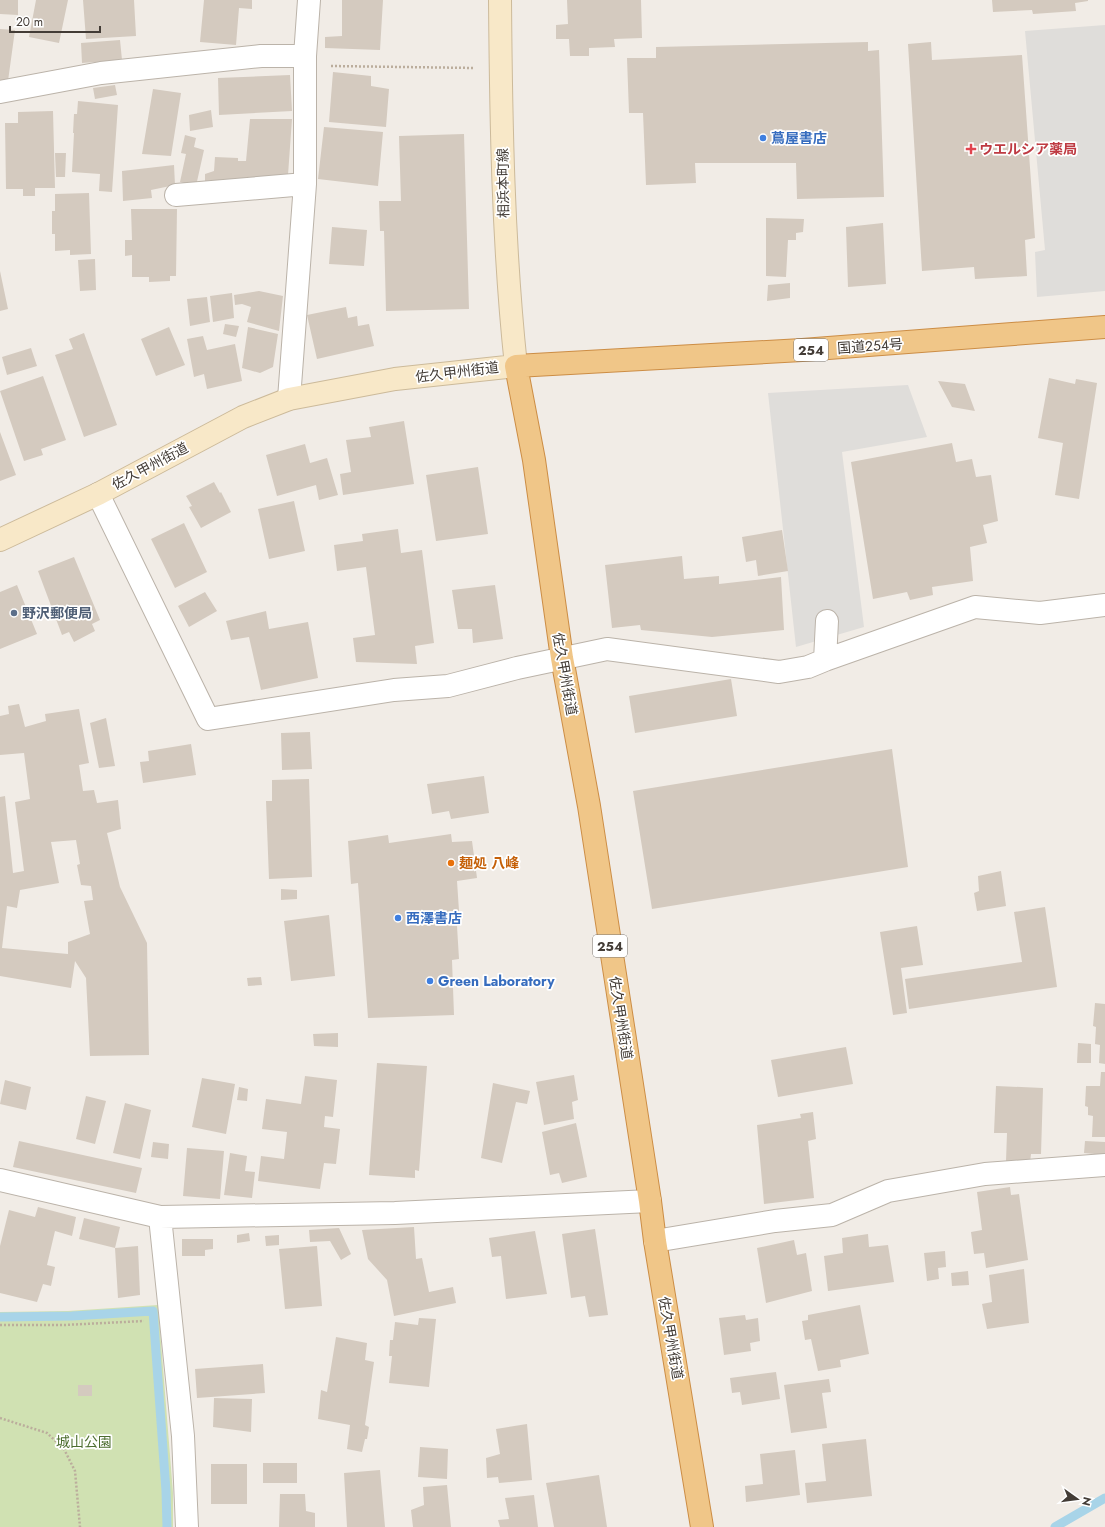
<svg xmlns="http://www.w3.org/2000/svg" width="1105" height="1527" font-family="Jost,'Noto Sans JP',sans-serif">
<style>
.green{fill:#d0e1b2}
.parking{fill:#dfddda}
.lines{fill:none;stroke-linecap:round;stroke-linejoin:round}
.stream{stroke:#a8d4e8;stroke-width:9}
.building{fill:#d4cabf;fill-rule:evenodd}
.minor-casing{stroke:#bbb3a9;stroke-width:24}
.secondary-casing{stroke:#ccba9a;stroke-width:24}
.trunk-casing{stroke:#cc8d45;stroke-width:24}
.path{stroke:#bbad9c;stroke-width:2.5;stroke-dasharray:2 2;stroke-linecap:butt}
.minor{stroke:#fff;stroke-width:22}
.secondary{stroke:#f8e8c8;stroke-width:22}
.trunk{stroke:#f0c688;stroke-width:22}
.shop-dot{fill:#3f7fe0;stroke:#fff;stroke-width:1.5}
.health-dot{fill:#e0444e;stroke:#fff;stroke-width:1.5}
.service-dot{fill:#5c6f8a;stroke:#fff;stroke-width:1.5}
.food-dot{fill:#e8710a;stroke:#fff;stroke-width:1.5}
.labels{text-anchor:middle;stroke-width:3.5;stroke-linejoin:round;paint-order:stroke}
.shield{fill:#fff;stroke:#7b7672;stroke-width:1}
.shield-label{font-size:13px;font-weight:bold;fill:#433c36}
.shop-label{font-size:14px;font-weight:bold;fill:#366cbe;stroke:#fff;text-anchor:start}
.health-label{font-size:14px;font-weight:bold;fill:#be3a42;stroke:#fff;text-anchor:start}
.street-label{font-size:14px;fill:#433c36;stroke:#fff}
.service-label{font-size:14px;font-weight:bold;fill:#4e5e75;stroke:#fff;text-anchor:start}
.food-label{font-size:14px;font-weight:bold;fill:#c56008;stroke:#fff;text-anchor:start}
.park-label{font-size:14px;fill:#4d6e30;stroke:#fff}
</style>
<rect width="100%" height="100%" fill="#f1ece6"/>
<path class="green" d="M 158,1305 L 173,1493 L 173,1527 L 0,1527 L 0,1312 L 68,1311 Z"/>
<path class="parking" d="M 1105,25 L 1105,291 L 1037,297 L 1035,252 L 1045,250 L 1025,31 Z
M 908,385 L 927,437 L 842,452 L 864,627 L 796,647 L 768,393 Z"/>
<g class="lines">
<path class="stream" d="M 0,1317 L 72,1316 L 153,1311 L 166,1491 L 167,1527
M 1055,1527 L 1105,1498"/>
</g>
<path class="building" d="M 0,0 L 18,0 L 18,15 L 0,14 Z
M 36,0 L 68,0 L 59,43 L 29,37 Z
M 83,0 L 134,0 L 136,36 L 86,39 Z
M 204,0 L 252,0 L 252,9 L 239,8 L 236,45 L 200,42 Z
M 342,0 L 383,0 L 380,50 L 325,48 L 325,37 L 342,36 Z
M 567,0 L 641,0 L 642,38 L 614,39 L 615,47 L 589,48 L 589,56 L 570,56 L 569,39 L 556,39 L 556,25 L 568,24 Z
M 992,0 L 1088,0 L 1088,1 L 1075,3 L 1076,11 L 1033,14 L 1032,10 L 993,12 Z
M 0,29 L 15,30 L 8,81 L 0,80 Z
M 120,40 L 122,60 L 82,63 L 81,43 Z
M 868,42 L 868,51 L 879,50 L 884,197 L 797,199 L 796,163 L 695,163 L 696,183 L 646,185 L 643,113 L 629,113 L 627,58 L 656,58 L 656,47 Z
M 931,42 L 932,60 L 1022,55 L 1035,238 L 1025,240 L 1027,276 L 975,279 L 974,267 L 922,271 L 908,44 Z
M 333,72 L 371,76 L 371,86 L 389,89 L 386,127 L 329,122 Z
M 290,75 L 292,111 L 219,115 L 218,78 Z
M 115,85 L 117,95 L 95,99 L 93,88 Z
M 153,89 L 181,93 L 171,156 L 142,154 Z
M 78,101 L 118,105 L 112,192 L 99,191 L 100,174 L 72,172 L 74,133 L 73,133 L 74,114 L 77,114 Z
M 211,110 L 213,127 L 190,131 L 189,115 Z
M 53,111 L 55,188 L 35,188 L 35,196 L 23,196 L 23,189 L 6,189 L 5,123 L 18,123 L 18,112 Z
M 250,119 L 292,119 L 288,175 L 205,181 L 205,174 L 214,171 L 215,157 L 238,158 L 238,161 L 246,161 Z
M 324,127 L 383,132 L 378,186 L 318,179 Z
M 464,134 L 469,309 L 386,311 L 384,231 L 380,231 L 379,201 L 401,201 L 399,136 Z
M 185,135 L 196,138 L 194,147 L 204,150 L 196,186 L 180,182 L 186,154 L 181,153 Z
M 55,153 L 66,153 L 65,177 L 56,177 Z
M 174,165 L 175,185 L 151,190 L 152,198 L 123,201 L 122,171 Z
M 89,193 L 91,254 L 70,255 L 70,250 L 55,251 L 55,234 L 52,234 L 52,211 L 55,211 L 55,194 Z
M 131,209 L 177,209 L 176,276 L 170,276 L 170,281 L 149,282 L 149,277 L 132,277 L 132,255 L 125,256 L 125,240 L 132,240 Z
M 766,218 L 804,219 L 803,232 L 796,233 L 796,240 L 788,240 L 786,277 L 766,276 Z
M 883,223 L 886,284 L 848,287 L 846,227 Z
M 332,227 L 367,230 L 364,266 L 329,264 Z
M 95,259 L 96,290 L 80,291 L 78,260 Z
M 0,271 L 8,309 L 0,311 Z
M 790,283 L 790,298 L 767,301 L 768,285 Z
M 259,291 L 283,296 L 279,331 L 247,322 L 251,307 L 242,304 L 235,305 L 234,295 Z
M 232,293 L 234,318 L 213,322 L 210,296 Z
M 207,297 L 210,322 L 190,326 L 187,299 Z
M 346,307 L 348,318 L 357,316 L 358,326 L 369,324 L 374,346 L 317,359 L 307,315 Z
M 225,324 L 239,326 L 236,337 L 223,334 Z
M 169,327 L 185,365 L 156,376 L 141,339 Z
M 248,327 L 278,334 L 273,367 L 260,373 L 242,368 Z
M 84,333 L 117,425 L 84,437 L 55,355 L 73,349 L 69,339 Z
M 203,336 L 207,350 L 235,344 L 242,381 L 207,389 L 204,374 L 194,377 L 187,339 Z
M 31,348 L 37,366 L 7,375 L 2,357 Z
M 43,376 L 66,440 L 41,449 L 43,455 L 24,461 L 0,391 Z
M 1049,378 L 1075,384 L 1076,379 L 1097,383 L 1079,499 L 1055,495 L 1063,443 L 1038,438 Z
M 938,381 L 965,384 L 975,411 L 952,407 Z
M 404,421 L 414,484 L 343,495 L 340,474 L 351,472 L 346,440 L 371,437 L 369,427 Z
M 0,432 L 16,475 L 0,481 Z
M 952,443 L 956,462 L 972,459 L 976,477 L 991,475 L 998,521 L 983,525 L 987,543 L 970,547 L 973,581 L 932,587 L 933,595 L 910,600 L 907,592 L 873,599 L 851,462 Z
M 305,444 L 310,463 L 327,458 L 338,495 L 319,500 L 316,485 L 277,496 L 266,455 Z
M 478,467 L 488,534 L 436,541 L 426,475 Z
M 214,482 L 220,493 L 221,492 L 231,512 L 201,528 L 189,507 L 192,506 L 186,496 Z
M 294,501 L 305,551 L 269,559 L 258,509 Z
M 184,523 L 207,572 L 175,588 L 151,539 Z
M 398,529 L 401,553 L 422,550 L 434,643 L 415,646 L 417,664 L 356,662 L 353,638 L 375,635 L 366,567 L 337,571 L 334,545 L 363,541 L 362,534 Z
M 782,530 L 788,571 L 758,576 L 756,560 L 746,562 L 742,537 Z
M 682,556 L 684,579 L 719,576 L 719,584 L 781,577 L 784,630 L 712,637 L 641,630 L 640,625 L 612,628 L 605,565 Z
M 74,557 L 100,620 L 92,624 L 95,631 L 74,642 L 69,632 L 62,635 L 38,571 Z
M 17,585 L 37,634 L 0,649 L 0,592 Z
M 495,585 L 503,639 L 473,643 L 472,629 L 458,629 L 452,590 Z
M 205,592 L 217,611 L 189,627 L 178,606 Z
M 266,611 L 269,629 L 308,622 L 318,678 L 261,690 L 249,637 L 231,640 L 226,621 Z
M 731,679 L 737,716 L 635,733 L 629,696 Z
M 19,704 L 25,727 L 46,721 L 45,714 L 79,709 L 89,763 L 79,765 L 83,791 L 94,790 L 97,803 L 118,800 L 121,829 L 107,833 L 120,887 L 147,943 L 149,1055 L 90,1056 L 86,978 L 75,961 L 71,988 L 0,976 L 0,797 L 5,796 L 13,873 L 24,871 L 15,802 L 30,799 L 24,753 L 0,755 L 0,716 L 9,714 L 8,706 ZM 76,840 L 80,864 L 77,865 L 81,885 L 91,886 L 93,900 L 84,901 L 90,934 L 68,942 L 68,954 L 2,948 L 7,906 L 17,908 L 20,890 L 59,883 L 51,842 Z
M 106,718 L 115,766 L 99,768 L 90,723 Z
M 310,732 L 312,769 L 282,770 L 281,733 Z
M 191,744 L 196,775 L 143,783 L 140,762 L 149,761 L 148,751 Z
M 892,749 L 908,867 L 652,909 L 633,791 Z
M 484,776 L 489,813 L 451,819 L 449,811 L 432,814 L 427,784 Z
M 309,779 L 312,877 L 269,879 L 266,801 L 272,801 L 272,780 Z
M 451,834 L 452,842 L 472,841 L 477,878 L 457,881 L 460,926 L 457,926 L 459,959 L 452,960 L 454,1015 L 368,1018 L 358,883 L 351,884 L 348,841 L 388,835 L 389,843 Z
M 1001,871 L 1006,906 L 977,911 L 974,893 L 979,891 L 978,876 Z
M 281,889 L 297,890 L 297,899 L 281,900 Z
M 1045,907 L 1057,987 L 909,1009 L 905,979 L 1022,962 L 1014,912 Z
M 329,915 L 335,976 L 291,981 L 284,921 Z
M 917,926 L 923,965 L 901,968 L 907,1013 L 893,1015 L 880,932 Z
M 261,977 L 262,985 L 248,986 L 247,978 Z
M 1095,1003 L 1105,1004 L 1105,1064 L 1099,1063 L 1100,1045 L 1095,1044 L 1096,1027 L 1093,1026 Z
M 338,1033 L 338,1047 L 314,1046 L 313,1034 Z
M 1078,1043 L 1091,1044 L 1091,1063 L 1077,1063 Z
M 846,1047 L 853,1084 L 778,1097 L 771,1060 Z
M 377,1063 L 427,1066 L 419,1171 L 415,1170 L 415,1178 L 369,1175 Z
M 1101,1072 L 1105,1072 L 1105,1137 L 1092,1137 L 1093,1116 L 1088,1115 L 1088,1107 L 1085,1106 L 1086,1086 L 1100,1086 Z
M 574,1075 L 578,1100 L 572,1102 L 574,1119 L 544,1125 L 536,1082 Z
M 305,1076 L 337,1080 L 333,1117 L 325,1116 L 324,1127 L 340,1129 L 336,1164 L 324,1163 L 320,1189 L 258,1181 L 261,1156 L 284,1159 L 287,1132 L 262,1129 L 266,1099 L 301,1104 Z
M 202,1078 L 235,1084 L 226,1134 L 192,1127 Z
M 5,1080 L 31,1087 L 26,1110 L 0,1104 Z
M 493,1083 L 530,1091 L 527,1104 L 516,1102 L 502,1163 L 481,1158 Z
M 996,1086 L 1043,1088 L 1041,1154 L 1031,1154 L 1030,1163 L 1006,1161 L 1007,1133 L 994,1133 Z
M 239,1087 L 248,1089 L 247,1101 L 237,1100 Z
M 86,1096 L 106,1101 L 95,1144 L 76,1139 Z
M 125,1103 L 151,1110 L 140,1159 L 113,1153 Z
M 813,1112 L 816,1139 L 808,1141 L 814,1198 L 764,1204 L 757,1125 L 801,1118 L 800,1114 Z
M 576,1123 L 587,1177 L 562,1183 L 559,1173 L 550,1175 L 542,1132 Z
M 19,1141 L 142,1168 L 136,1193 L 13,1167 Z
M 1085,1141 L 1105,1142 L 1105,1155 L 1084,1153 Z
M 153,1142 L 169,1144 L 168,1159 L 151,1157 Z
M 187,1148 L 224,1151 L 220,1199 L 183,1196 Z
M 230,1153 L 247,1156 L 245,1171 L 255,1172 L 252,1198 L 224,1195 Z
M 1010,1187 L 1011,1195 L 1019,1194 L 1028,1260 L 986,1268 L 984,1253 L 974,1254 L 971,1232 L 982,1230 L 977,1192 Z
M 38,1207 L 76,1217 L 72,1236 L 55,1231 L 47,1265 L 55,1267 L 51,1286 L 43,1284 L 37,1302 L 0,1293 L 0,1246 L 9,1210 L 35,1217 Z
M 84,1218 L 120,1227 L 115,1248 L 79,1239 Z
M 414,1227 L 416,1259 L 422,1258 L 429,1292 L 453,1287 L 456,1303 L 394,1316 L 387,1280 L 368,1259 L 362,1230 Z
M 339,1228 L 351,1254 L 341,1260 L 330,1241 L 310,1242 L 309,1230 Z
M 595,1229 L 608,1315 L 589,1317 L 585,1296 L 571,1298 L 562,1234 Z
M 535,1231 L 547,1294 L 506,1299 L 501,1256 L 492,1257 L 489,1238 Z
M 249,1233 L 250,1241 L 237,1243 L 237,1235 Z
M 868,1234 L 869,1247 L 888,1245 L 894,1282 L 828,1291 L 824,1256 L 843,1253 L 842,1238 Z
M 279,1235 L 279,1245 L 266,1246 L 265,1236 Z
M 182,1239 L 213,1239 L 213,1249 L 205,1250 L 205,1256 L 182,1256 Z
M 794,1240 L 797,1255 L 806,1253 L 812,1291 L 766,1303 L 757,1248 Z
M 138,1246 L 140,1295 L 118,1298 L 115,1248 Z
M 317,1246 L 322,1306 L 285,1309 L 279,1249 Z
M 945,1251 L 946,1267 L 938,1268 L 939,1279 L 927,1281 L 924,1253 Z
M 1024,1269 L 1029,1323 L 987,1329 L 982,1304 L 992,1302 L 989,1275 Z
M 968,1271 L 969,1285 L 952,1286 L 951,1273 Z
M 860,1305 L 869,1354 L 840,1360 L 841,1367 L 818,1371 L 811,1339 L 805,1340 L 802,1321 L 808,1320 L 808,1315 Z
M 745,1315 L 746,1320 L 758,1318 L 760,1341 L 750,1343 L 751,1351 L 724,1355 L 719,1318 Z
M 419,1318 L 436,1319 L 429,1387 L 389,1383 L 392,1356 L 389,1356 L 390,1340 L 393,1340 L 395,1322 L 418,1325 Z
M 336,1337 L 367,1343 L 365,1360 L 374,1362 L 365,1425 L 369,1427 L 367,1439 L 365,1439 L 362,1452 L 347,1449 L 350,1425 L 318,1419 L 321,1390 L 327,1392 Z
M 263,1364 L 265,1393 L 197,1398 L 195,1369 Z
M 776,1372 L 780,1399 L 742,1405 L 740,1392 L 732,1393 L 730,1378 Z
M 829,1379 L 831,1392 L 822,1393 L 827,1428 L 791,1433 L 784,1385 Z
M 78,1385 L 92,1385 L 92,1396 L 78,1396 Z
M 214,1398 L 252,1399 L 251,1432 L 213,1427 Z
M 527,1424 L 532,1480 L 499,1483 L 498,1477 L 487,1478 L 486,1458 L 500,1454 L 496,1429 Z
M 866,1439 L 872,1496 L 807,1503 L 805,1483 L 826,1481 L 822,1444 Z
M 420,1447 L 448,1449 L 447,1479 L 418,1477 Z
M 795,1450 L 800,1495 L 746,1502 L 745,1486 L 763,1484 L 760,1454 Z
M 263,1463 L 297,1463 L 297,1483 L 263,1483 Z
M 211,1464 L 247,1464 L 247,1504 L 211,1504 Z
M 380,1470 L 385,1527 L 347,1527 L 344,1473 Z
M 599,1475 L 607,1527 L 554,1527 L 546,1483 Z
M 447,1485 L 451,1527 L 413,1527 L 411,1510 L 424,1505 L 423,1487 Z
M 280,1494 L 305,1494 L 306,1511 L 315,1513 L 315,1527 L 279,1527 Z
M 534,1495 L 538,1527 L 500,1527 L 498,1520 L 509,1519 L 505,1498 Z"/>
<g class="lines">
<defs>
<path id="minor" d="M 0,92 L 101,73 L 261,56 L 305,56
M 176,195 L 305,184
M 289,399 L 305,184 L 305,56 L 309,0
M 98,494 L 208,719 L 394,690 L 448,686 L 517,668 L 607,649 L 779,672 L 808,667 L 825,660 L 827,621
M 825,660 L 975,607 L 1040,613 L 1105,605
M 0,1180 L 160,1217 L 395,1213 L 650,1201
M 160,1217 L 183,1436 L 187,1527
M 655,1241 L 775,1221 L 832,1215 L 888,1191 L 985,1174 L 1105,1165"/>
<path id="secondary" d="M 0,540 L 98,494 L 243,417 L 289,399 L 395,379 L 516,366 C 503,244 501,122 500,0"/>
<path id="trunk" d="M 702,1527 L 655,1241 L 650,1201 L 589,806 L 562,658 L 534,460 L 516,366 L 802,350 L 1105,327"/>
</defs>
<use href="#minor" class="minor-casing"/>
<use href="#secondary" class="secondary-casing"/>
<use href="#trunk" class="trunk-casing"/>
<path class="path" d="M 331,66 L 474,68
M 0,1325 L 64,1325 L 144,1321
M 0,1418 L 47,1433 L 64,1449 L 75,1471 L 80,1527"/>
<use href="#minor" class="minor"/>
<use href="#secondary" class="secondary"/>
<use href="#trunk" class="trunk"/>
</g>
<g class="shop-dot">
<circle cx="763" cy="138" r="4"/>
<circle cx="398" cy="918" r="4"/>
<circle cx="430" cy="981" r="4"/>
</g>
<path class="health-dot" d="M969 143h4v4h4v4h-4v4h-4v-4h-4v-4h4z"/>
<circle class="service-dot" cx="14" cy="613" r="4"/>
<circle class="food-dot" cx="451" cy="863" r="4"/>
<g class="labels">
<g class="shield">
<rect x="794" y="339" width="34" height="22" rx="3"/>
<rect x="593" y="935" width="34" height="22" rx="3"/>
</g>
<g class="shield-label">
<text x="811" y="355">254</text>
<text x="610" y="951">254</text>
</g>
<g class="shop-label">
<text x="771" y="143">蔦屋書店</text>
<text x="406" y="923">西澤書店</text>
<text x="438" y="986">Green Laboratory</text>
</g>
<g class="health-label">
<text x="979" y="154">ウエルシア薬局</text>
</g>
<g class="street-label">
<text transform="translate(503 183) rotate(-91)" y="5">相浜本町線</text>
<text transform="translate(870 346) rotate(-4)" y="5">国道254号</text>
<text transform="translate(457 372) rotate(-7)" y="5">佐久甲州街道</text>
<text transform="translate(150 466) rotate(-28)" y="5">佐久甲州街道</text>
<text transform="translate(565 674) rotate(80)" y="5">佐久甲州街道</text>
<text transform="translate(621 1018) rotate(81)" y="5">佐久甲州街道</text>
<text transform="translate(671 1338) rotate(80)" y="5">佐久甲州街道</text>
</g>
<g class="service-label">
<text x="22" y="618">野沢郵便局</text>
</g>
<g class="food-label">
<text x="459" y="868">麺処 八峰</text>
</g>
<g class="park-label">
<text x="84" y="1447">城山公園</text>
</g>
</g>
<g transform="translate(1077 1499) rotate(104)" stroke="#ffffff" stroke-width="3" paint-order="stroke">
<path d="M0-3L7 15L0 10L-7 15Z" fill="#433c36"/>
<text y="-6" font-size="11" font-weight="bold" text-anchor="middle" fill="#433c36">N</text>
</g>
<path d="M10 26v6h90v-6" fill="none" stroke="#433c36" stroke-width="2"/>
<text x="16" y="26" font-size="12" fill="#433c36" stroke="#ffffff" stroke-width="3" paint-order="stroke">20 m</text>
</svg>
